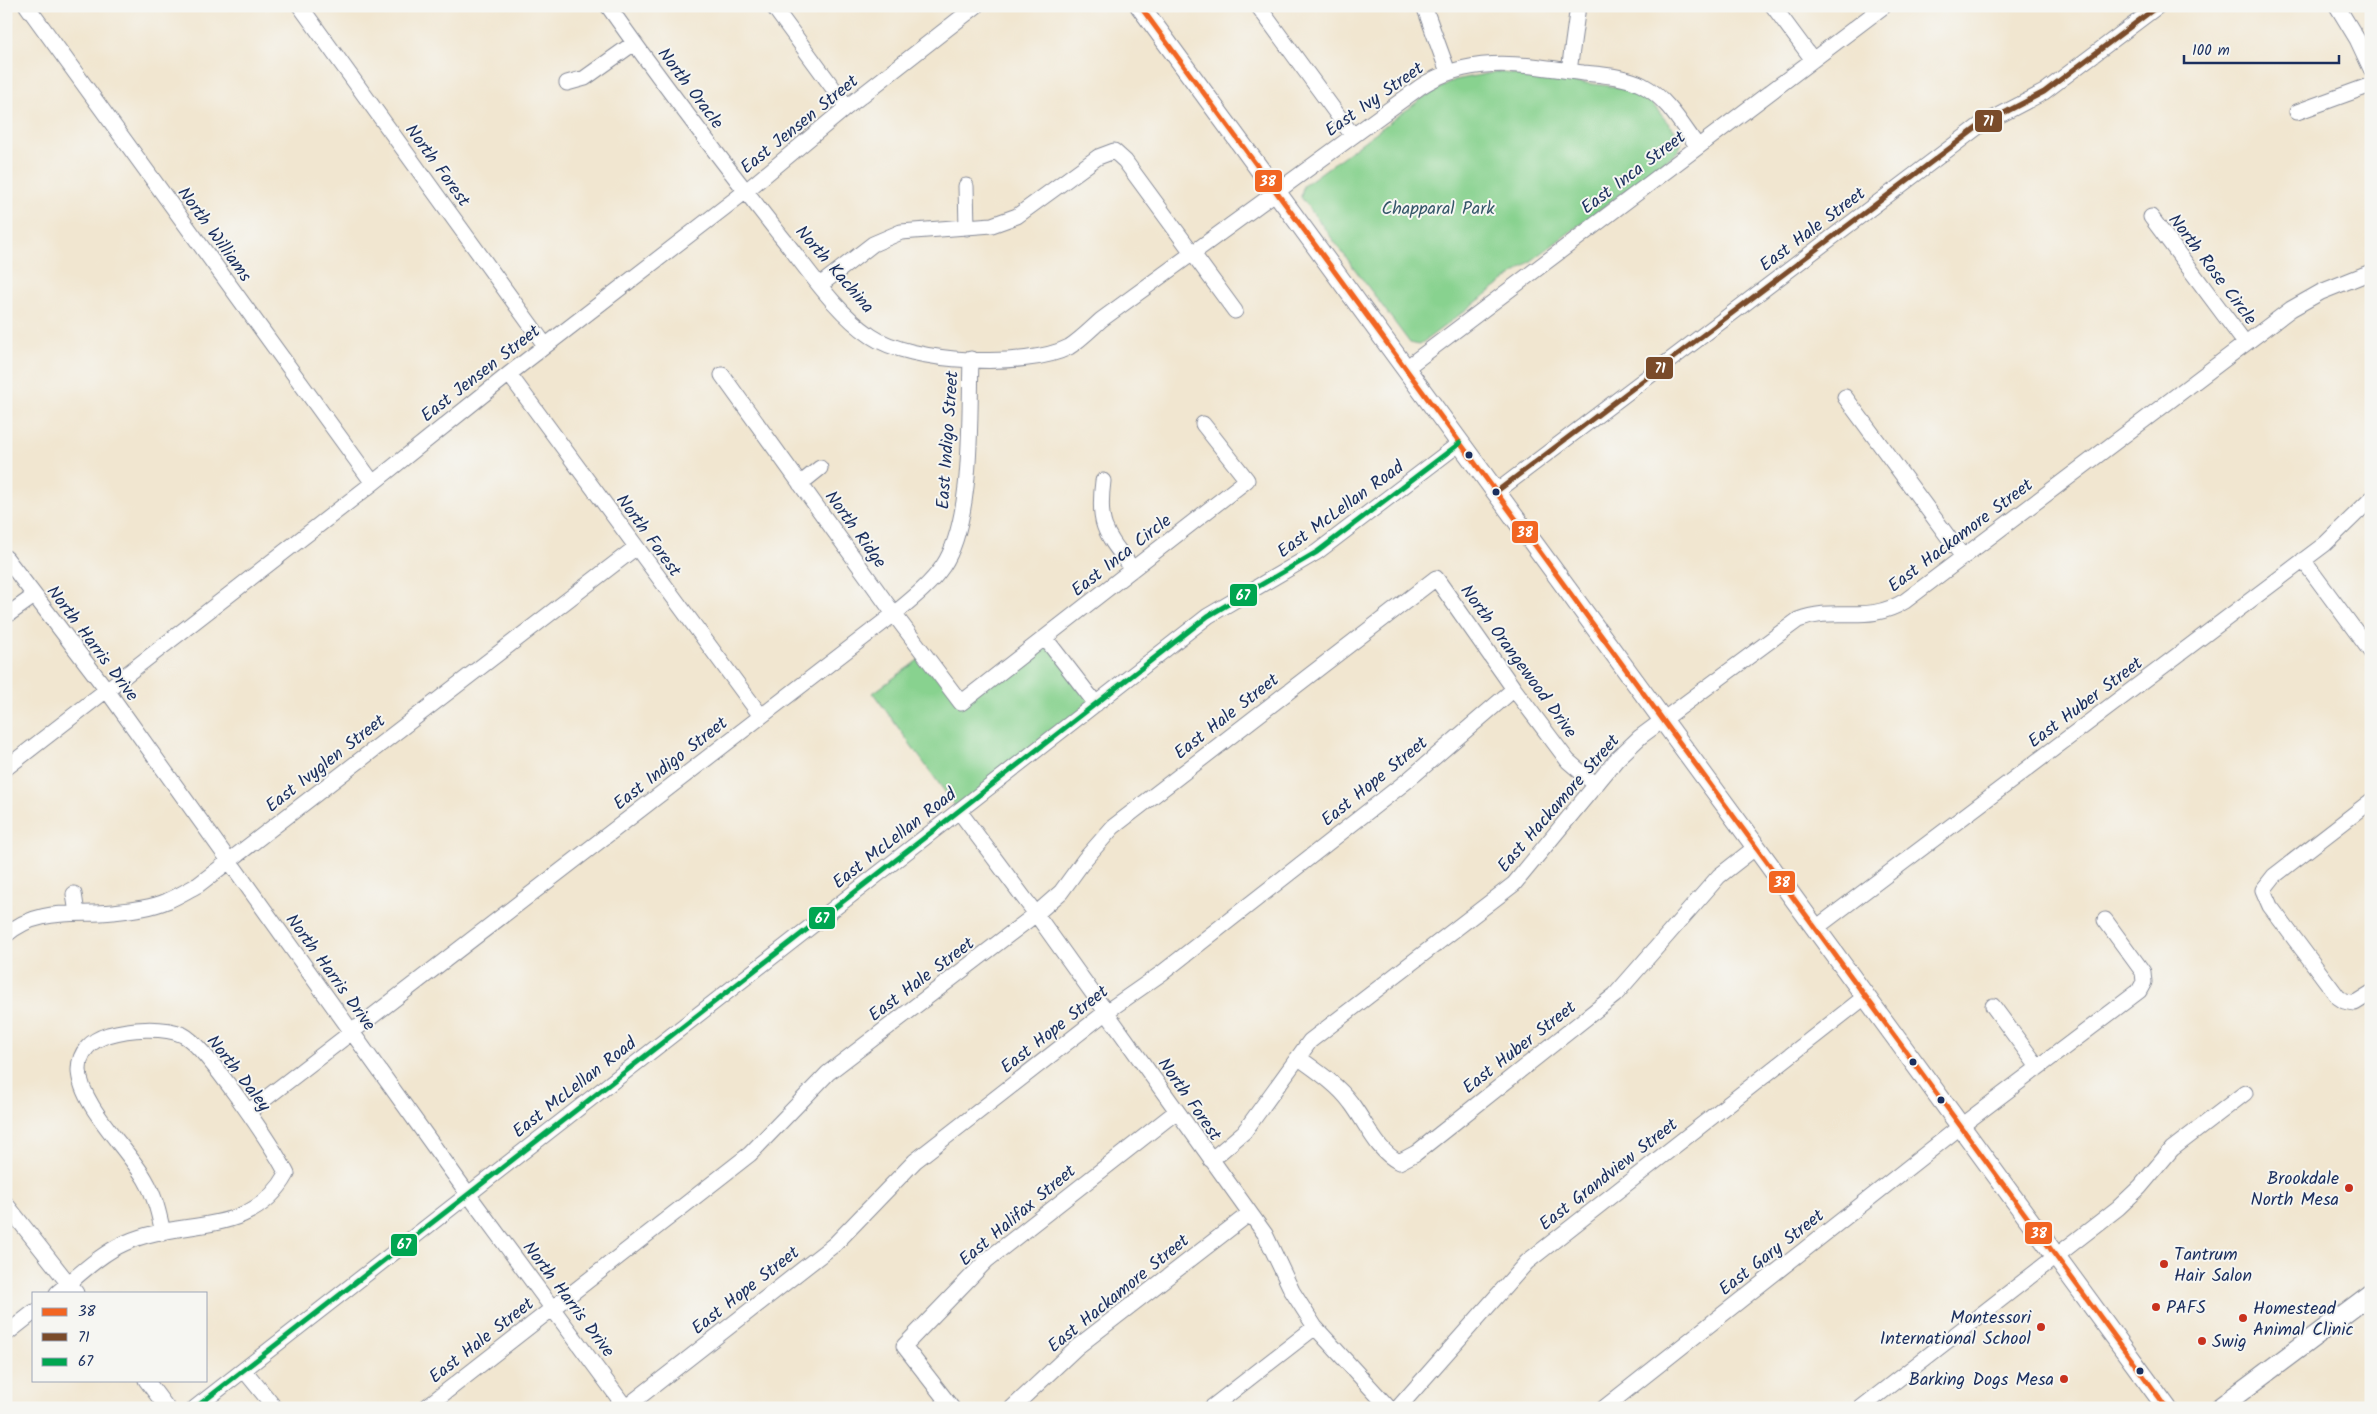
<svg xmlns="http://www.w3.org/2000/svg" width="2377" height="1414" font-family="Kalam,sans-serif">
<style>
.green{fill:#88d28f;stroke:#528076}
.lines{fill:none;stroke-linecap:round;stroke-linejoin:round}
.minor-casing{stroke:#868a97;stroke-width:17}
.major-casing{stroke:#868a97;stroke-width:21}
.minor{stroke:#fff;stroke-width:15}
.major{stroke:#fff;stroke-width:19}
.bus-1-casing{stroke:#f6f6f2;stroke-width:9}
.bus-2-casing{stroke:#f6f6f2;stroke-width:9}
.bus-3-casing{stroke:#f6f6f2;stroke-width:9}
.bus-1{stroke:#f26522;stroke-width:5}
.bus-2{stroke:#7a4b2a;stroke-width:5}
.bus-3{stroke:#00a651;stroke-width:5}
.bus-dot{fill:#1b2f5e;stroke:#f6f6f2;stroke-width:2}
.poi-dot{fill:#c8321e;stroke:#f6f6f2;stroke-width:2}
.labels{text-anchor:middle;stroke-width:4;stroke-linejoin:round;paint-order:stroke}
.street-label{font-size:18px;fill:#1b2f5e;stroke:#f6f6f2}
.park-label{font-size:18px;fill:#36586a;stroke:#f6f6f2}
.poi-label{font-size:18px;fill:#1b2f5e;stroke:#f6f6f2;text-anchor:start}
.line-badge{stroke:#f6f6f2;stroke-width:2}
.badge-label{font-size:14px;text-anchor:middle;font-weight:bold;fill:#fff}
</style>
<rect width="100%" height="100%" fill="#f6f6f2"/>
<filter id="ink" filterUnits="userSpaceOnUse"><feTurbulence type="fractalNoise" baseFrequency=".02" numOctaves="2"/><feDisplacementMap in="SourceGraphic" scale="10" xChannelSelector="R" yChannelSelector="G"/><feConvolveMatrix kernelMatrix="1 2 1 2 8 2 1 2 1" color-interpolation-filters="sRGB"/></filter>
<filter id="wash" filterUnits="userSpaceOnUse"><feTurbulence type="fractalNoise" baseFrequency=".0096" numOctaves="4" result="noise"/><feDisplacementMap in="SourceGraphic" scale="20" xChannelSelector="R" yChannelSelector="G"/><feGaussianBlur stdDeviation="1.12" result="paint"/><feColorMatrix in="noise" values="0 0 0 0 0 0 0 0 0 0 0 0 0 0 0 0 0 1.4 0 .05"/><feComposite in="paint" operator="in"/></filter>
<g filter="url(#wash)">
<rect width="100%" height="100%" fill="#f1e6d0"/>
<path class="green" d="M 1496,72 L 1625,88 L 1650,101 L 1681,139 L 1681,145 L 1678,151 L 1419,345 L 1410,343 L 1301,197 L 1303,186 L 1424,97 L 1455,80 Z
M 1045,638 L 1096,704 L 959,811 L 873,693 L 925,655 L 961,703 Z"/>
</g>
<g filter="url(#ink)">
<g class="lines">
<defs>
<path id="minor" d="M 27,6 L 373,483
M 300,6 L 545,345
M 608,6 C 663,84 721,160 780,235 C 808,269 834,311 871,336 C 910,363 1027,369 1069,347 C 1080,340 1091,329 1101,320 L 1420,87 C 1471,53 1526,65 1583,73 C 1602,75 1625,76 1642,85 C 1667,98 1682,125 1698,147
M 773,6 L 847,107
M 1258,6 L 1353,136
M 1424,6 L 1448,72
M 1773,6 L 1813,60
M 2337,6 L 2357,39 L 2371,69
M 1569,71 L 1578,6
M 567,83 L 585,78 L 634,43
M 2297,112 L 2371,85
M 966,186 L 967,228
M 2151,217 L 2245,343
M 820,285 L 873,244 L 901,232 L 992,225 L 1017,216 L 1098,157 L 1114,151 L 1125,161 L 1235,311
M 1406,368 L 1884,6
M 509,374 L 761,716
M 722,375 L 894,614 L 961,703 L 1247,480 L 1203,424
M 1845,397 L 1963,557
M 1103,481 C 1097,527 1106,534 1133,569
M 800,484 L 820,468
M 1496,492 L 1979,126 L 2044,92 L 2158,6
M 6,558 L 106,689 L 468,1194 L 626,1408
M 2303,560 L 2371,652
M 6,616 L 34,596
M 1045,638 L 1096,704
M 6,768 L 373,483 L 509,374 L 746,191 L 847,107 L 976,6
M 2371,801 L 2274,876 L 2263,890 L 2270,906 L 2338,997 L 2344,1001 L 2355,1003 L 2371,993
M 959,811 L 1036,914 L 1265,1234 L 1292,1291 L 1315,1327 L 1389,1408
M 74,894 L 77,913
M 1816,928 L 2325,544 L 2371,499
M 6,935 C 37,907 76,916 113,912 C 131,910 151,908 167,901 C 177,897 188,890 198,885 L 635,548
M 1993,1006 L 2038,1067
M 1299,1058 C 1317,1071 1338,1085 1351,1103 C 1367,1124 1376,1150 1399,1162 L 1416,1153 L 1615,995 L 1719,876 L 1756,847
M 248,1112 L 894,614 C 912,599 930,585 943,566 C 974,520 969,415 971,359
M 1211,1160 L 1244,1132 L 1310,1041 L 1514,884 L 1617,759 L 1640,737 L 1798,620 C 1837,605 1866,625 1905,601 L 2291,309 L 2321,292 L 2371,272
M 6,1204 L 76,1293
M 57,1293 C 78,1276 100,1254 125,1243 C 181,1217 251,1239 287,1174 C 274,1148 206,1046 183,1035 C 162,1026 129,1029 108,1035 C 92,1040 79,1051 79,1070 C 80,1105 127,1148 145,1179 C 155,1196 159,1214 163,1233
M 6,1334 L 34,1312
M 244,1370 L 275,1408
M 146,1380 L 167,1408
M 195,1408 L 1208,616 L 1317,552 L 1460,443
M 425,1408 L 750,1154 L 828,1073 L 1036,914 L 1061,892 L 1085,859 L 1113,827 L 1436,578 L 1514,689 L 1568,761 L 1596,785
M 625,1408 L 835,1244 L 915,1161 L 1106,1012 L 1162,973 L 1408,780 L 1514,689
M 952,1408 L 904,1346 L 987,1260 L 1177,1111
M 1012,1408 L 1077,1347 L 1250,1213
M 1211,1408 L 1315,1327
M 1398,1408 L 1527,1262 L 1866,996
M 1604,1408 L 1961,1126 L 2139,991 L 2144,982 L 2143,972 L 2105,920
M 1861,1408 L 2118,1208 L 2140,1187 L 2172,1149 L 2245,1093"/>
<path id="major" d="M 1140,6 L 2167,1408
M 2219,1408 L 2371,1294"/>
</defs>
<use href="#minor" class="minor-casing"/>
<use href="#major" class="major-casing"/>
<use href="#minor" class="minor"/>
<use href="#major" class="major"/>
<defs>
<path id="bus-1" d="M 1140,6 L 2167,1408"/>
<path id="bus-2" d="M 1496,492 L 1979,126 L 2044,92 L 2158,6"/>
<path id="bus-3" d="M 195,1408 L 1208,616 L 1317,552 L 1460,443"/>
</defs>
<use href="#bus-1" class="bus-1-casing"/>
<use href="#bus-2" class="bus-2-casing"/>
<use href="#bus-3" class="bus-3-casing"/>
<use href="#bus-1" class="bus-1"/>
<use href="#bus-2" class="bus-2"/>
<use href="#bus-3" class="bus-3"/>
</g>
</g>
<g class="bus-dot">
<circle cx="1469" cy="455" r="4.5"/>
<circle cx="1496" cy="492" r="4.5"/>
<circle cx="1913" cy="1062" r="4.5"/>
<circle cx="1941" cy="1100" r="4.5"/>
<circle cx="2140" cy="1371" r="4.5"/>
</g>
<g class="poi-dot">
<circle cx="2349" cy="1188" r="5"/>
<circle cx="2164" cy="1264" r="5"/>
<circle cx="2156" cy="1307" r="5"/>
<circle cx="2243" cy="1318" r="5"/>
<circle cx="2041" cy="1327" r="5"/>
<circle cx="2202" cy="1341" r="5"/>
<circle cx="2064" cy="1379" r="5"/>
</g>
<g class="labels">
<g class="street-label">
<text transform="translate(691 88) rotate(53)" y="6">North Oracle</text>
<text transform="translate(1374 99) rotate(-35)" y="6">East Ivy Street</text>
<text transform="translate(799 124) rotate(-39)" y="6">East Jensen Street</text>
<text transform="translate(438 165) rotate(54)" y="6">North Forest</text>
<text transform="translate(1633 172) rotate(-37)" y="6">East Inca Street</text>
<text transform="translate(1812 229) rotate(-37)" y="6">East Hale Street</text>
<text transform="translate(215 234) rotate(54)" y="6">North Williams</text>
<text transform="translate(835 269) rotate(49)" y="6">North Kachina</text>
<text transform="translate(2213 269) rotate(53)" y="6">North Rose Circle</text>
<text transform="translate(480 373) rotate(-38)" y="6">East Jensen Street</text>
<text transform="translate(947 440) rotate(-86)" y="6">East Indigo Street</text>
<text transform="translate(1340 509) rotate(-36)" y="6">East McLellan Road</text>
<text transform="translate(856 529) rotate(54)" y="6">North Ridge</text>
<text transform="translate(649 535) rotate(54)" y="6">North Forest</text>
<text transform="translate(1960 535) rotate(-37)" y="6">East Hackamore Street</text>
<text transform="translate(1121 555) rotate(-38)" y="6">East Inca Circle</text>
<text transform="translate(93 643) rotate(53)" y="6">North Harris Drive</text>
<text transform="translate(1519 661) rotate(54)" y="6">North Orangewood Drive</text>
<text transform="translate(2085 702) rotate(-37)" y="6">East Huber Street</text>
<text transform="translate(1226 716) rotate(-38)" y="6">East Hale Street</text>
<text transform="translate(325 763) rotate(-38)" y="6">East Ivyglen Street</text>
<text transform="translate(670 763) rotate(-38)" y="6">East Indigo Street</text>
<text transform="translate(1374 781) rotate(-39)" y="6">East Hope Street</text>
<text transform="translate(1558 803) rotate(-49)" y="6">East Hackamore Street</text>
<text transform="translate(894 838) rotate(-38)" y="6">East McLellan Road</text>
<text transform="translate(331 972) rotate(54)" y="6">North Harris Drive</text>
<text transform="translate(921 979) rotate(-37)" y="6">East Hale Street</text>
<text transform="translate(1054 1029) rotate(-38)" y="6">East Hope Street</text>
<text transform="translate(1519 1047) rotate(-38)" y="6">East Huber Street</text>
<text transform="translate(239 1073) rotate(52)" y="6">North Daley</text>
<text transform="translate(574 1087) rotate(-38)" y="6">East McLellan Road</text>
<text transform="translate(1190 1099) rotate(55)" y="6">North Forest</text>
<text transform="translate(1608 1174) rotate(-38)" y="6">East Grandview Street</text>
<text transform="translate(1017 1215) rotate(-40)" y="6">East Halifax Street</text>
<text transform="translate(1771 1252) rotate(-38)" y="6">East Gary Street</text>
<text transform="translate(745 1290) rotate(-38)" y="6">East Hope Street</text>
<text transform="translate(1118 1293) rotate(-39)" y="6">East Hackamore Street</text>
<text transform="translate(569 1299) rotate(53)" y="6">North Harris Drive</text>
<text transform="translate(481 1340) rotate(-38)" y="6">East Hale Street</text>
</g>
<g class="park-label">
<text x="1438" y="214">Chapparal Park</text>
</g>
<g class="poi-label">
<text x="2339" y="1184" text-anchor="end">Brookdale<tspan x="2339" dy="21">North Mesa</tspan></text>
<text x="2174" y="1260">Tantrum<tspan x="2174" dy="21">Hair Salon</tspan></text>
<text x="2166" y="1313">PAFS</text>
<text x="2253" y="1314">Homestead<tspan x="2253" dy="21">Animal Clinic</tspan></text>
<text x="2031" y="1323" text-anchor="end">Montessori<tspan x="2031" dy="21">International School</tspan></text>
<text x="2212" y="1347">Swig</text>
<text x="2054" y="1385" text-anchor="end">Barking Dogs Mesa</text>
</g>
</g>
<g class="line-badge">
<rect x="1974" y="109" width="29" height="24" rx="5" fill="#7a4b2a"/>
<rect x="1254" y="169" width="29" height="24" rx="5" fill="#f26522"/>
<rect x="1645" y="356" width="29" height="24" rx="5" fill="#7a4b2a"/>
<rect x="1511" y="520" width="28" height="24" rx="5" fill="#f26522"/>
<rect x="1229" y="583" width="29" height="24" rx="5" fill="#00a651"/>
<rect x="1768" y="870" width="28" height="24" rx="5" fill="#f26522"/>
<rect x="808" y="906" width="28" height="24" rx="5" fill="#00a651"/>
<rect x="2024" y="1221" width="29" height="24" rx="5" fill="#f26522"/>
<rect x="390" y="1233" width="28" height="24" rx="5" fill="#00a651"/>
</g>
<g class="badge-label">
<text x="1988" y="126">71</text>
<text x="1268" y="186">38</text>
<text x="1660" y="373">71</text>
<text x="1525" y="537">38</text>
<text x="1243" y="600">67</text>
<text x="1782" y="887">38</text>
<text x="822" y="923">67</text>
<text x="2039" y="1238">38</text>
<text x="404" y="1249">67</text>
</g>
<rect width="2377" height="1414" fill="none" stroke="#f6f6f2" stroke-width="25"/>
<rect x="32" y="1292" width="175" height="90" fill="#f6f6f2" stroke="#9ea6b7"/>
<rect x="42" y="1308" width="25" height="8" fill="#f26522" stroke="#9ea6b7"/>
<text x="78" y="1316" font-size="15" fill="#1b2f5e">38</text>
<rect x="42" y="1333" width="25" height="8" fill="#7a4b2a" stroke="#9ea6b7"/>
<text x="78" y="1342" font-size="15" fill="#1b2f5e">71</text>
<rect x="42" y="1358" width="25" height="8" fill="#00a651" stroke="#9ea6b7"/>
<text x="78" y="1366" font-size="15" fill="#1b2f5e">67</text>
<path d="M2184 55v8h155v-8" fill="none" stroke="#1b2f5e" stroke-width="2.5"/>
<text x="2192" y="55" font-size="15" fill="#1b2f5e" stroke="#f6f6f2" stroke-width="4" paint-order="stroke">100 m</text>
</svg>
